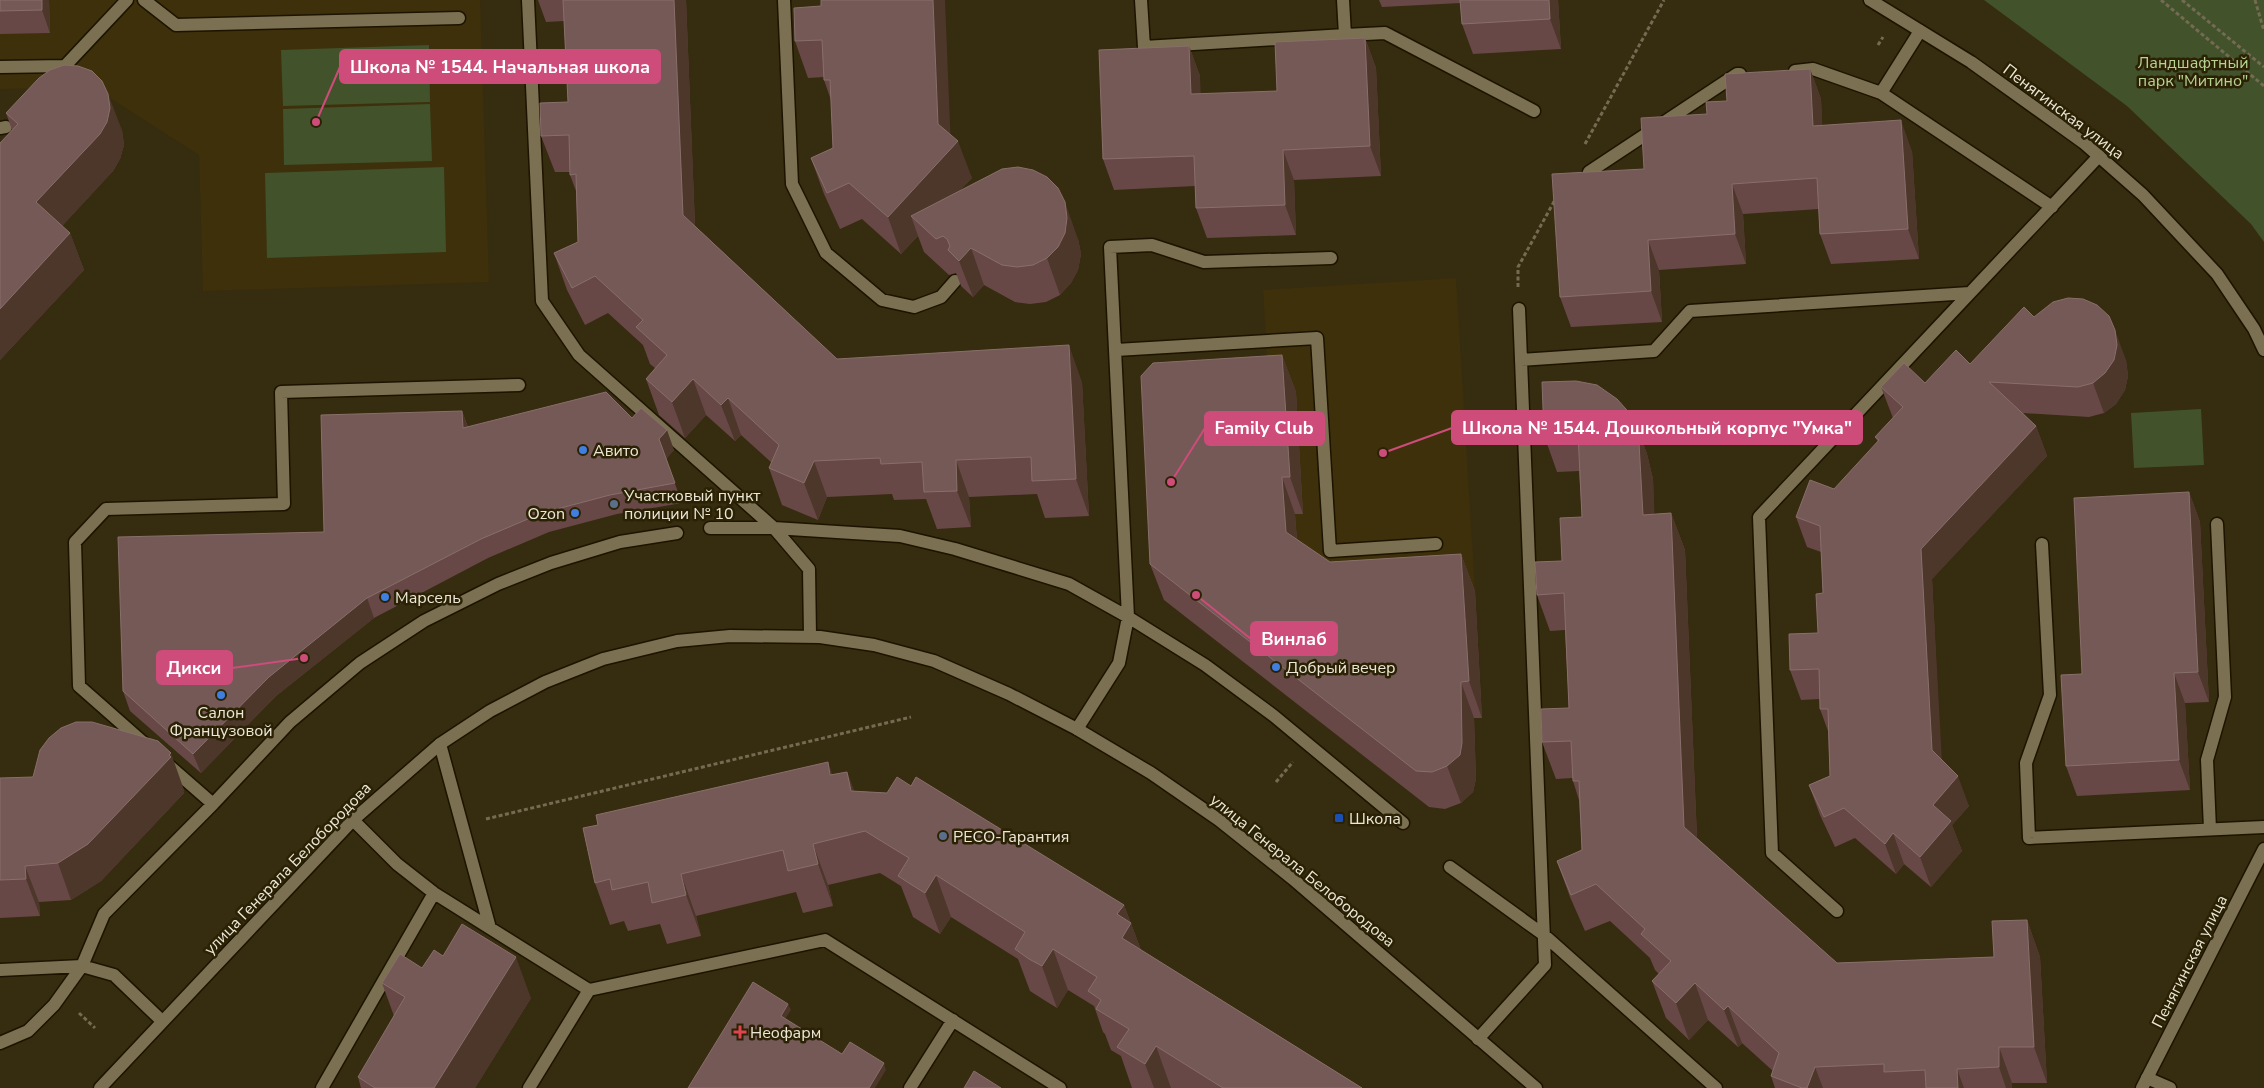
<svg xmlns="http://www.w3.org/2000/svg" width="2264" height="1088" font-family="'Nunito Sans',sans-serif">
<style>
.built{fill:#3d300b}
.green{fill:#42522b}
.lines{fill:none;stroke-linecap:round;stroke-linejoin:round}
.lane-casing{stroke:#1d1400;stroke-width:15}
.street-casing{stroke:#1d1400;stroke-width:15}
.secondary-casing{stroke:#1d1400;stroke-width:15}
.path{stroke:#736b52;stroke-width:3;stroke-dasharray:4 2.5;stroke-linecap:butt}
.lane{stroke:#7b7052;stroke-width:12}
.street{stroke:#7b7052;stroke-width:12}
.secondary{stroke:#7b7052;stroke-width:12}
.wall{fill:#674847}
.shaded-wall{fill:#4d362a}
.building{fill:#755956;stroke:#886f6a}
.shop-dot{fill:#3f7fe0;stroke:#2b2205;stroke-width:2}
.service-dot{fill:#5c6f8a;stroke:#2b2205;stroke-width:2}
.transit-dot{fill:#1a4fb4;stroke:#2b2205;stroke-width:2}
.health-dot{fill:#e0444e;stroke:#2b2205;stroke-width:2}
.labels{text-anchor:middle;stroke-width:5;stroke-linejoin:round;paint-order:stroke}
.park-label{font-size:16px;fill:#b7d390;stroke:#2b2205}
.street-label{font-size:16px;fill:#ede7d7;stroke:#2b2205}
.poi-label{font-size:16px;fill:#ede7d7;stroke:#2b2205;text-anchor:start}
.leader{fill:none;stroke:#cd4c7a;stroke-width:2}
.callout-dot{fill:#cd4c7a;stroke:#2b2205;stroke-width:2}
.callout{fill:#cd4c7a;stroke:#cd4c7a;stroke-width:2}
.callout-label{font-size:18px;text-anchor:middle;font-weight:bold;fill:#fff}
</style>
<rect width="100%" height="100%" fill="#362c0f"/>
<path class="built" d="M 0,0 L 480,0 L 489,282 L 203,291 L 199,155 L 93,87 L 0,89 Z
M 1456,278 L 1475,591 L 1299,569 L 1295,514 L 1303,513 L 1296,392 L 1267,358 L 1263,290 Z"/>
<path class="green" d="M 1984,0 L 2264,0 L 2264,242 L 2251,224 L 2127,106 Z
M 429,45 L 430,102 L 283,106 L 281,50 Z
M 430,104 L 432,161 L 284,165 L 283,109 Z
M 444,167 L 446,252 L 267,258 L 265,173 Z
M 2201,409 L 2204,465 L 2134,468 L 2131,413 Z"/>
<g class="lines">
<defs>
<path id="lane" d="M 144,0 L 176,25 L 459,18
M 528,0 L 542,301 L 579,355 L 774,528 L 809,569 L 810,636
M 784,0 L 792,184 L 826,253 L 882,300 L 914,307 L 941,297 L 955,281
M 1141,0 L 1144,47 L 1345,35 L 1343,0
M 1345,35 L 1385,33 L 1534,111
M 0,67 L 65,66 L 127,0
M 1795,71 L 1813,69 L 1881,93 L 2052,207
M 1881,93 L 1920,31
M 0,128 L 6,127
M 1589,172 L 1737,74 L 1740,74
M 1116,350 L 1317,338 L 1330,551 L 1436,544
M 1521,360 L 1654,351 L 1690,311 L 1970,293 L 2099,156
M 710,528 L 774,528 L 900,536 L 955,549 L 1069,584 L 1128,617 L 1205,665 L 1274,716 L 1403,823
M 2042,544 L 2050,695 L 2026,763 L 2029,838 L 2264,827
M 1077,729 L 1119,663 L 1128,617 L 1110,247 L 1152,245 L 1204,262 L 1331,258
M 440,744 L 490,928
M 146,745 L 79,686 L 75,542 L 106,509 L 284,504 L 281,392 L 519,385
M 166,763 L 213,804
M 353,820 L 397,864 L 434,893 L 589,990
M 2210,829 L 2207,760 L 2225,697 L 2217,524
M 1450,867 L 1544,935 L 1716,1088
M 1837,911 L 1772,853 L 1759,517 L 1970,293
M 0,970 L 82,966 L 114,975 L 162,1021
M 1478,1039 L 1545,965 L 1519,309
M 0,1043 L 28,1031 L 54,1005 L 82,966 L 104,914 L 213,804 L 290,722 L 360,663 L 424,621 L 498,584 L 551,563 L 620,542 L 677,533
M 2147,1078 L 2170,1088
M 322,1088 L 434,893
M 529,1088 L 589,990 L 825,940 L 1060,1088
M 910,1088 L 953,1020"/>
<path id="street" d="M 1870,0 L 1971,62 L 2084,143 L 2143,195 L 2217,274 L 2254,329 L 2264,350
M 2142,1088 L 2264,849"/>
<path id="secondary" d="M 100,1088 L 353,820 L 440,744 L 490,711 L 545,682 L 603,659 L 677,641 L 730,636 L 820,637 L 874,645 L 934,661 L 1009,694 L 1077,729 L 1151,773 L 1219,820 L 1293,879 L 1536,1088"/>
</defs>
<use href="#lane" class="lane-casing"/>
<use href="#street" class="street-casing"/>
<use href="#secondary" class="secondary-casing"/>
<path class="path" d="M 2161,0 L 2264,86
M 2182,0 L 2264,67
M 2255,0 L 2264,31
M 1878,45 L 1883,37
M 1585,144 L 1664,0
M 1518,287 L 1518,267 L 1556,198
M 1276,782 L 1293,762
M 486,819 L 911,717
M 79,1013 L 95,1028"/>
<use href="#lane" class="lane"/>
<use href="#street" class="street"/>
<use href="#secondary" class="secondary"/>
</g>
<path class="wall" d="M 0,0 L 49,0 L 50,33 L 0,34 Z
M 538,0 L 686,0 L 695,226 L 837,359 L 1082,382 L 1089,516 L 1045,518 L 1037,494 L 969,497 L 971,527 L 937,529 L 926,499 L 894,500 L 892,494 L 827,497 L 818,520 L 782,505 L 769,468 L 772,463 L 741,435 L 735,441 L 706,415 L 685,438 L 659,415 L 646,379 L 655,368 L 650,364 L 643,345 L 608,313 L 585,325 L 567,290 L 554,253 L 578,242 L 576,191 L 570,175 L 570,172 L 555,172 L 541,136 L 568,102 L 564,21 L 546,22 Z
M 1379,0 L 1558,0 L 1561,49 L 1473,54 L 1462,24 L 1461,3 L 1382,7 Z
M 821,6 L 950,134 L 972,178 L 959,191 L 1078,239 L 1081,254 L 1078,270 L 1071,283 L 1060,295 L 1046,302 L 1030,304 L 1015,302 L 984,285 L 973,297 L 961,286 L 956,273 L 949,275 L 924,252 L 918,236 L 901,254 L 862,219 L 840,229 L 824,194 L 811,158 L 833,148 L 831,100 L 824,80 L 824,77 L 808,78 L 795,41 Z
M 1365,38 L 1376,68 L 1381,176 L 1294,180 L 1296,235 L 1207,238 L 1196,208 L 1195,186 L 1114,190 L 1103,159 L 1189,46 L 1200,76 L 1200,94 L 1277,91 Z
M 1810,69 L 1821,99 L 1822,125 L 1912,151 L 1919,259 L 1831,264 L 1820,234 L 1819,209 L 1743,214 L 1746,264 L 1659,270 L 1662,322 L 1571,327 L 1560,297 L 1644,169 L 1707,114 L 1727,101 Z
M 6,113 L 122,130 L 124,145 L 120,159 L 113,171 L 62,226 L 70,233 L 84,270 L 0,360 L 0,143 L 12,130 Z
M 2034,317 L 2126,360 L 2128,376 L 2125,390 L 2116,404 L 2104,413 L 2089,417 L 2023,413 L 2036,426 L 2047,456 L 1932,579 L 1941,760 L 1969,806 L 1952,825 L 1962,851 L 1931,887 L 1904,864 L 1896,874 L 1855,838 L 1835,847 L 1820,815 L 1809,785 L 1830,776 L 1828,731 L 1820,709 L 1820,699 L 1801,700 L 1790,670 L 1818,633 L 1823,593 L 1821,552 L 1807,547 L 1796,517 L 1834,489 L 1878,442 L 1875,437 L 1893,418 L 1881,387 L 1925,383 L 1970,364 Z
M 1282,355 L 1296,392 L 1303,514 L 1295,514 L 1297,540 L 1330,562 L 1461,554 L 1475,591 L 1482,718 L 1474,718 L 1476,779 L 1473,792 L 1461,803 L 1445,809 L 1429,807 L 1164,600 L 1150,564 Z
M 462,411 L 468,427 L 632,418 L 674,450 L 666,459 L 682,503 L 617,514 L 549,532 L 488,558 L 374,618 L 276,696 L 201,773 L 130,711 L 123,691 L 324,532 Z
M 1634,418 L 1647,454 L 1653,479 L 1654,514 L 1671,513 L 1685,550 L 1697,838 L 1837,963 L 1994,957 L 2027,920 L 2040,957 L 2047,1083 L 2012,1083 L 2012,1088 L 1775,1088 L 1771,1076 L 1773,1071 L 1742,1043 L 1738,1047 L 1708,1020 L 1689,1040 L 1666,1018 L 1652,981 L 1659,974 L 1655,970 L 1650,958 L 1610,921 L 1585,931 L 1570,897 L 1557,861 L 1582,850 L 1579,800 L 1573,781 L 1573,778 L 1556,779 L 1542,742 L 1569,708 L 1565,630 L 1550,631 L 1537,595 L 1562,561 L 1582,517 L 1579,471 L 1557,472 L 1544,435 Z
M 2189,492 L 2200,522 L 2209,702 L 2185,703 L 2190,790 L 2077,796 L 2066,766 L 2082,674 Z
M 847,772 L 854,791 L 887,793 L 911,786 L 1124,905 L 1141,950 L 1362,1088 L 1132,1088 L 1121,1056 L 1111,1050 L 1105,1034 L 1103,1032 L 1094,1006 L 1068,990 L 1057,1008 L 1044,1000 L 1030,991 L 1018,959 L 951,917 L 940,934 L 927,926 L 913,917 L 901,886 L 880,873 L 828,885 L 833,906 L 803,913 L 796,892 L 696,916 L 701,936 L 667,944 L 660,924 L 628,931 L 624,921 L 610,925 L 595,883 L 833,775 Z
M 0,778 L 184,790 L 183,791 L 184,793 L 101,881 L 71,900 L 39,902 L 40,916 L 0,918 Z
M 443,956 L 531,998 L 475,1088 L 361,1088 L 358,1077 L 394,1016 L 382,983 L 422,968 Z"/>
<path class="shaded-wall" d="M 42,0 L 49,0 L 50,33 L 42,10 Z
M 674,0 L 686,0 L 696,251 L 683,215 Z
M 933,0 L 945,0 L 951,149 L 958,141 L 972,178 L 925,228 L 911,216 L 918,236 L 901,254 L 888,217 L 938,124 Z
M 1549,0 L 1558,0 L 1561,49 L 1550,19 Z
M 1365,38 L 1376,68 L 1381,176 L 1370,146 Z
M 1189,46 L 1200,76 L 1202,124 L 1191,94 Z
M 1810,69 L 1821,99 L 1824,156 L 1813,126 Z
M 108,94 L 122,130 L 124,145 L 120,159 L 113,171 L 50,239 L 36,202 Z
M 1901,120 L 1912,151 L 1919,259 L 1908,229 Z
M 1283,150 L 1294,180 L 1296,235 L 1285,205 Z
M 1732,184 L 1743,214 L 1746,264 L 1735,234 Z
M 1065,202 L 1078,239 L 1081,254 L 1078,270 L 1071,283 L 1060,295 L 1047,258 Z
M 70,233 L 84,270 L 0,360 L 0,309 Z
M 1648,240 L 1659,270 L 1662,322 L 1651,291 Z
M 971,248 L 984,285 L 973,297 L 959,261 Z
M 2115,330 L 2126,360 L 2128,376 L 2125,390 L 2116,404 L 2104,413 L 2093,383 Z
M 1069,345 L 1082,382 L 1089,516 L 1076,479 Z
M 1282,355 L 1296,392 L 1303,514 L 1290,477 Z
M 693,379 L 706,415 L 685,438 L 672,402 Z
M 728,398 L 741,435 L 735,441 L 721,405 Z
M 462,411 L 469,431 L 463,428 Z
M 1634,418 L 1647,454 L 1653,479 L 1656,551 L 1643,515 Z
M 2036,426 L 2047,456 L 1932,579 L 1943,780 L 1932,750 L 1921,549 Z
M 667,430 L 674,450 L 666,459 L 682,503 L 659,439 Z
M 956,460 L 969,497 L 971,527 L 957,491 Z
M 814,461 L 827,497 L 818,520 L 804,483 Z
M 1282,477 L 1295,514 L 1299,569 L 1286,532 Z
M 2189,492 L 2200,522 L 2209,702 L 2198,672 Z
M 1671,513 L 1685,550 L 1698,864 L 1684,827 Z
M 1461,554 L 1475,591 L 1482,718 L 1469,681 Z
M 367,598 L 374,618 L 276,696 L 201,773 L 193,754 L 269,677 Z
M 2174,673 L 2185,703 L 2190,790 L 2179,760 Z
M 1461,682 L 1474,718 L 1476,779 L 1473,792 L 1461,803 L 1447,766 Z
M 171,753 L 184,790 L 183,791 L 184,793 L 101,881 L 71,900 L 58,863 Z
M 828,762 L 843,804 L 830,775 Z
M 847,772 L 862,813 L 866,832 L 851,791 Z
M 1958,776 L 1969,806 L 1952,825 L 1962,851 L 1931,887 L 1920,857 L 1933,805 Z
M 1893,833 L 1904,864 L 1896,874 L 1885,844 Z
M 813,844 L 828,885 L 833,906 L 818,864 Z
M 25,866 L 39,902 L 40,916 L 26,879 Z
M 681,874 L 696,916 L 701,936 L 686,895 Z
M 936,875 L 951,917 L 940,934 L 925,893 Z
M 1124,905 L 1131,924 L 1131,923 L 1146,964 L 1122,938 L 1117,914 Z
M 2027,920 L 2040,957 L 2047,1083 L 2034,1047 Z
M 1053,949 L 1068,990 L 1057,1008 L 1042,966 Z
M 516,957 L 531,998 L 475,1088 L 434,1088 Z
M 1695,983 L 1708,1020 L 1689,1040 L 1676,1003 Z
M 788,1004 L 791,1010 L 783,1022 L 781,1016 Z
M 1728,1006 L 1742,1043 L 1738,1047 L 1724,1010 Z
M 1156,1046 L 1171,1088 L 1154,1088 L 1145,1064 Z
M 1999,1047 L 2012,1083 L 2012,1088 L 2006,1088 L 1999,1067 Z
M 884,1063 L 886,1070 L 875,1088 L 869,1088 Z
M 1815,1067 L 1823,1088 L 1807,1088 Z
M 1957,1069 L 1964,1088 L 1958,1088 Z"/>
<path class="building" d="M 0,0 L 42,0 L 42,10 L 0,11 Z
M 563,0 L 674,0 L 683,215 L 837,359 L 1069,345 L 1076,479 L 1032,481 L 1031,457 L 956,460 L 957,491 L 924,492 L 922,462 L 881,464 L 880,458 L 814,461 L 804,483 L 769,468 L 779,445 L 728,398 L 721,405 L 693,379 L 672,402 L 646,379 L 667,355 L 636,327 L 643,320 L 595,276 L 572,288 L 554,253 L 578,242 L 576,174 L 570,175 L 569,135 L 541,136 L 540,103 L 568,102 Z
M 821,0 L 933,0 L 938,124 L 958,141 L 888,217 L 849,183 L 827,193 L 811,158 L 833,148 L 830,80 L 824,80 L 822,40 L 795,41 L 794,8 L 821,6 Z
M 1460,0 L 1549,0 L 1550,19 L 1462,24 Z
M 1365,38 L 1370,146 L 1283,150 L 1285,205 L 1196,208 L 1194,156 L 1103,159 L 1099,50 L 1189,46 L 1191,94 L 1277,91 L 1275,42 Z
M 64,65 L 78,66 L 92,71 L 102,81 L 108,94 L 110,108 L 107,122 L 100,134 L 36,202 L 70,233 L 0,309 L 0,143 L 18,124 L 6,113 L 39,78 L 50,70 Z
M 1810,69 L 1813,126 L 1901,120 L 1908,229 L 1820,234 L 1817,178 L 1732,184 L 1735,234 L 1648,240 L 1651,291 L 1560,297 L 1552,174 L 1644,169 L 1641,118 L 1707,114 L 1706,102 L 1727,101 L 1725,74 Z
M 1018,167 L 1033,170 L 1047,177 L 1058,188 L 1065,202 L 1067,218 L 1065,233 L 1058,247 L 1047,258 L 1033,265 L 1017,267 L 1002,265 L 971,248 L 959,261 L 948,250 L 950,246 L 947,239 L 943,236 L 936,239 L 911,216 L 1002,169 Z
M 2068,298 L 2083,299 L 2097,305 L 2109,316 L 2115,330 L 2117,345 L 2114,360 L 2105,373 L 2093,383 L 2078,387 L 1989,382 L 2036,426 L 1921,549 L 1932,750 L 1958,776 L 1933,805 L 1951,821 L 1920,857 L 1893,833 L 1885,844 L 1844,808 L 1824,817 L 1809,785 L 1830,776 L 1828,709 L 1820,709 L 1819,669 L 1790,670 L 1789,634 L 1818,633 L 1816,594 L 1823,593 L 1820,526 L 1796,517 L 1810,480 L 1834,489 L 1879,440 L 1875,437 L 1903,407 L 1881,387 L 1904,363 L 1925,383 L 1956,350 L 1970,364 L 2024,307 L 2034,317 L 2053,302 Z
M 1282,355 L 1290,477 L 1282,477 L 1286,532 L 1330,562 L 1461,554 L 1469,681 L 1461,682 L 1462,743 L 1460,755 L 1447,766 L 1432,772 L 1416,771 L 1150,564 L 1141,376 L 1153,363 Z
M 1576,381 L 1597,385 L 1617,399 L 1634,418 L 1639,443 L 1643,515 L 1671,513 L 1684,827 L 1837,963 L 1994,957 L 1992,921 L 2027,920 L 2034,1047 L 1999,1047 L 1999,1067 L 1957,1069 L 1958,1088 L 1926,1088 L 1925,1070 L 1884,1072 L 1884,1064 L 1815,1067 L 1807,1088 L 1802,1088 L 1771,1076 L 1779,1053 L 1728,1006 L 1724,1010 L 1695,983 L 1676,1003 L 1652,981 L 1671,961 L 1641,934 L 1645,929 L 1596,884 L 1571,895 L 1557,861 L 1582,850 L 1579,781 L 1573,781 L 1571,741 L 1542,742 L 1541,709 L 1569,708 L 1564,593 L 1537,595 L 1535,562 L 1562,561 L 1560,518 L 1582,517 L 1578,433 L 1544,435 L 1542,382 Z
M 606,392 L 632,418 L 641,408 L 667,430 L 659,439 L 675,483 L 610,495 L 542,513 L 481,539 L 367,598 L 269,677 L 193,754 L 123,691 L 118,537 L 324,532 L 321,415 L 462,411 L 463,428 Z
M 2189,492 L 2198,672 L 2174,673 L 2179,760 L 2066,766 L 2061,675 L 2082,674 L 2074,498 Z
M 76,722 L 92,722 L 158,741 L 171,753 L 169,755 L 171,757 L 88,844 L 58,863 L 25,866 L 26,879 L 0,880 L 0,778 L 33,777 L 40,750 L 49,738 L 61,728 Z
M 828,762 L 830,775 L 847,772 L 851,791 L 887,793 L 897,777 L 911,786 L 916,777 L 1124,905 L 1117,914 L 1131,923 L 1122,938 L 1362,1088 L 1223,1088 L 1156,1046 L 1145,1064 L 1117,1047 L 1129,1029 L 1096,1009 L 1101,1000 L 1088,991 L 1097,977 L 1053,949 L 1042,966 L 1029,959 L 1015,949 L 1025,932 L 936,875 L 925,893 L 912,885 L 898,876 L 909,858 L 865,831 L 813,844 L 818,864 L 788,871 L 783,850 L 681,874 L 686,895 L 652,903 L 648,882 L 612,890 L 610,879 L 595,883 L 583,828 L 598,825 L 596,815 Z
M 462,924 L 516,957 L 434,1088 L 375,1088 L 358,1077 L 405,997 L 382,983 L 400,954 L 422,968 L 434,950 L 443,956 Z
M 753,982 L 788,1004 L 781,1016 L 842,1054 L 850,1042 L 884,1063 L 869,1088 L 688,1088 Z
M 974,1071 L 1001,1088 L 964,1088 Z"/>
<g class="shop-dot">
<circle cx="583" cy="450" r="5"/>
<circle cx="575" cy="513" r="5"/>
<circle cx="385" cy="597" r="5"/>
<circle cx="1276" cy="667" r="5"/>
<circle cx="221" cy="695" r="5"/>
</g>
<g class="service-dot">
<circle cx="614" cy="504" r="5"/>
<circle cx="943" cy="836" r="5"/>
</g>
<rect class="transit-dot" x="1334" y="813" width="10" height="10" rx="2.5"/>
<path class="health-dot" d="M737.5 1024.5h5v5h5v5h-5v5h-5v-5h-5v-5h5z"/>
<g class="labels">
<g class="park-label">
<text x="2193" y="68">Ландшафтный<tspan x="2193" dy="18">парк "Митино"</tspan></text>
</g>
<g class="street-label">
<text transform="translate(2064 111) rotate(37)" y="6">Пенягинская улица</text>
<text transform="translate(287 868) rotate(-46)" y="6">улица Генерала Белобородова</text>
<text transform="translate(1303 870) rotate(39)" y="6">улица Генерала Белобородова</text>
<text transform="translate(2189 961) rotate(-63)" y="6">Пенягинская улица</text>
</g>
<g class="poi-label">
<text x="593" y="456">Авито</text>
<text x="624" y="501">Участковый пункт<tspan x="624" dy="18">полиции № 10</tspan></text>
<text x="565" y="519" text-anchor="end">Ozon</text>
<text x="395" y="603">Марсель</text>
<text x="1286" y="673">Добрый вечер</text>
<text x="221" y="718" text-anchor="middle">Салон<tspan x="221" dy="18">Французовой</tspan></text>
<text x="1349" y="824">Школа</text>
<text x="953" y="842">РЕСО-Гарантия</text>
<text x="750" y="1038">Неофарм</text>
</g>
</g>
<path class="leader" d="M316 122L340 67M1383 453L1452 428M1171 482L1205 428M1196 595L1251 639M304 658L232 668"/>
<g class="callout-dot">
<circle cx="316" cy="122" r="5"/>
<circle cx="1383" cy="453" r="5"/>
<circle cx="1171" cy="482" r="5"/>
<circle cx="1196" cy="595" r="5"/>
<circle cx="304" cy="658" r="5"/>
</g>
<g class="callout">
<rect x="340" y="50" width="320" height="33" rx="5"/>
<rect x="1452" y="411" width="410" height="33" rx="5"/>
<rect x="1205" y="412" width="119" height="33" rx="5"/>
<rect x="1251" y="622" width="86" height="33" rx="5"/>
<rect x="157" y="651" width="75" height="33" rx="5"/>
</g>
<g class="callout-label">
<text x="500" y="73">Школа № 1544. Начальная школа</text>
<text x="1657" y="434">Школа № 1544. Дошкольный корпус "Умка"</text>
<text x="1264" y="434">Family Club</text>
<text x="1294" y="645">Винлаб</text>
<text x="194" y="674">Дикси</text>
</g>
</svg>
